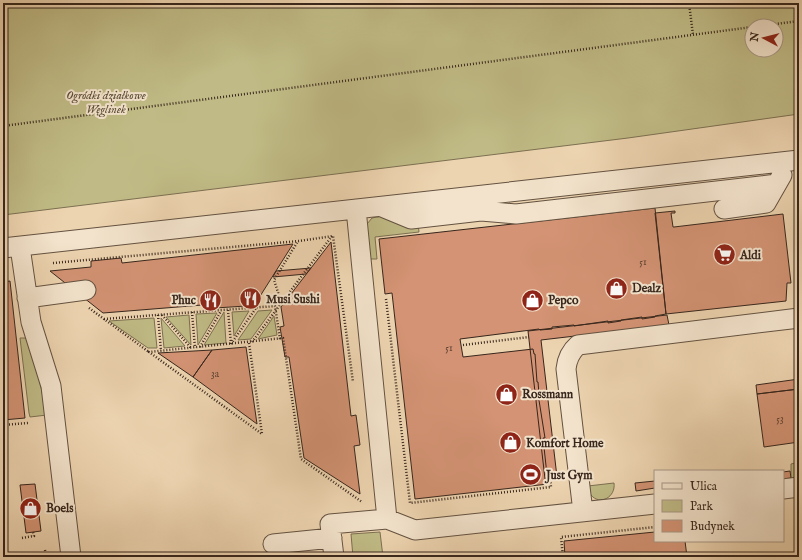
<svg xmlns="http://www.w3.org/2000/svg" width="802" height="560" font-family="'IM FELL English',serif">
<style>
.green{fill:#c0bb86;stroke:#7c7051;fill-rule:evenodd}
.building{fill:#d39374;stroke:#37261c}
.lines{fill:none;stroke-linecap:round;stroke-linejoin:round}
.minor-casing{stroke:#645241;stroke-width:21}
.path{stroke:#37261c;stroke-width:2.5;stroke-dasharray:1 2;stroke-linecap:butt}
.minor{stroke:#f3e3cc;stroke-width:19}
.labels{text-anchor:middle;stroke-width:4;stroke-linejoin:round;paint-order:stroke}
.number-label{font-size:10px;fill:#5e4132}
.park-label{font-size:12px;font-style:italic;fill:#594b36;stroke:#f3e3cc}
.poi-label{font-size:12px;font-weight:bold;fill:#37261c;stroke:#f3e3cc;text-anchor:start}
</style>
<rect width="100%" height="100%" fill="#edd4b0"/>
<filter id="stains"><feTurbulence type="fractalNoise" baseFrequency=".005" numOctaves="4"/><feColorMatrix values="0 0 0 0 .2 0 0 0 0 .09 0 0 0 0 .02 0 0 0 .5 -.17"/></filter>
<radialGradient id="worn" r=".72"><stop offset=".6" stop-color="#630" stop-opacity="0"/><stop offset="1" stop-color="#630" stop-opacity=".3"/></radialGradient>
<path class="green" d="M 3,3 L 799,3 L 799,114 L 628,138 L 3,215 ZM 752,26 L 776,26 L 776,50 L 752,50 Z
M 382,216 L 418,223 L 419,232 L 375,237 L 377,259 L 369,259 L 367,224 L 372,218 Z
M 272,310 L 251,339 L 238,340 L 258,311 Z
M 249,311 L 234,336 L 232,312 Z
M 224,312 L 226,343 L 204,345 Z
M 217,313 L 198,345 L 196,314 Z
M 189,315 L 191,345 L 166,317 Z
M 274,316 L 277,335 L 258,339 Z
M 154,318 L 157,348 L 148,348 L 109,321 Z
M 161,318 L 185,346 L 164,348 Z
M 20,338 L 27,338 L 37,369 L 47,415 L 30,417 L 29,413 Z
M 799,462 L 799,477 L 791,478 L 791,464 Z
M 614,483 C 616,497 600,506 591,495 C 589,493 588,489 588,486 Z
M 380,532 L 383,557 L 353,557 L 351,534 Z"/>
<path class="building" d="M 655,208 L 666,314 L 655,316 L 655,317 L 642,319 L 642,317 L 621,320 L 621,321 L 608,323 L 608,321 L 574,326 L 574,325 L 552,327 L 552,329 L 540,330 L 539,329 L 460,339 L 463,357 L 533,349 L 534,354 L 535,354 L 537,382 L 538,382 L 539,394 L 538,394 L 545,438 L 543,438 L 548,484 L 415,499 L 392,293 L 385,294 L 379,239 Z
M 675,211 L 675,213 L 671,213 L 673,227 L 674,227 L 783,214 L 791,283 L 787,283 L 786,301 L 666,314 L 655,213 Z
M 331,242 L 351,416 L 356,415 L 360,445 L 354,446 L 360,494 L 304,458 L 289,357 L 285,357 L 280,327 L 284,326 L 281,307 Z
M 293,244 L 257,301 L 245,302 L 246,306 L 215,308 L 215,304 L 103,313 L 50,271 L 91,267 L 91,261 L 121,258 L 122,263 Z
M 311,268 L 306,274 L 273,277 L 276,271 Z
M 10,281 L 25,418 L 3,420 L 3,282 Z
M 667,315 L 669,325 L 541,340 L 557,477 L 545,479 L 528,331 Z
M 246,347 L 257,424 L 193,377 L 212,350 Z
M 212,350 L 193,377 L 158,353 Z
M 799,379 L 799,389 L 757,394 L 756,385 Z
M 799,389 L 799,442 L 764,447 L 757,394 Z
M 790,471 L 791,478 L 783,479 L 783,472 Z
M 655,481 L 655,488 L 636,491 L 635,483 Z
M 35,484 L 41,531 L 26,533 L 20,485 Z
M 655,532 L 655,541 L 685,541 L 687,557 L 565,557 L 564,541 Z"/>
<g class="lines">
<defs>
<path id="minor" d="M 382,207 L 411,219 L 481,211 L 516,214 L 777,184
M 356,209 L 387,519
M 724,209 L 766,203 L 782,175
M 20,247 L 31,322 L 51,386 L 71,557
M 3,248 L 799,160
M 27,298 L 86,290
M 783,489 L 799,487
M 583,512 L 566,369 C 567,359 570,352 578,345 L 799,318
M 273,544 L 332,538
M 334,557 L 330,524 L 387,519 L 415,530 L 655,504"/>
</defs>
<use href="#minor" class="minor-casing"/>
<path class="path" d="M 689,3 L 693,35
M 760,26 L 799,21
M 3,126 L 752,27
M 53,263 L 299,241 L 333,236 L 353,382
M 386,299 L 410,503 L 551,487 L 550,478
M 281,302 L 274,280 L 298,241
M 89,308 L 149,352
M 228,310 L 231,344
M 192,312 L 195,348
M 158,315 L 161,351
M 162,315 L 191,348
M 104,319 L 275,306 L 280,339
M 252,342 L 332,236
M 249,343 L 262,434 L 149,352 L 283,338 L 301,459 L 362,502
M 231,344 L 256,308
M 463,345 L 529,337
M 200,347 L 221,311
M 3,425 L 28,423
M 22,538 L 34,536 L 33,532
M 45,550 L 46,557
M 563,557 L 561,537 L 655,527"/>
<use href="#minor" class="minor"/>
</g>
<defs>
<symbol id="supermarket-disc" viewBox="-11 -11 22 22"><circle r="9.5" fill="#8f2418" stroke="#f3e3cc"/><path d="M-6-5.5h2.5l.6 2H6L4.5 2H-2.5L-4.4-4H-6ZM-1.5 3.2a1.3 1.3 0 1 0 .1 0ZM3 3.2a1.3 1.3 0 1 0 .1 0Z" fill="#fff"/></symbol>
<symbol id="shop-disc" viewBox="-11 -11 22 22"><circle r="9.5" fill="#8f2418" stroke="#f3e3cc"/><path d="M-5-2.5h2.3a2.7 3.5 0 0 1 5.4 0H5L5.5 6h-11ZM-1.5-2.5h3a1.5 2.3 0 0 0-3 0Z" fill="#fff"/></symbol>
<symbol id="restaurant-disc" viewBox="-11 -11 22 22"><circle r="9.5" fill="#8f2418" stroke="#f3e3cc"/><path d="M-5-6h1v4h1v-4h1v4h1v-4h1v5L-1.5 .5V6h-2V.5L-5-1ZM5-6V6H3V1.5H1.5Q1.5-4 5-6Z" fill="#fff"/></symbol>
<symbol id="stadium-disc" viewBox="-11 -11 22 22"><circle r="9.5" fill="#8f2418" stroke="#f3e3cc"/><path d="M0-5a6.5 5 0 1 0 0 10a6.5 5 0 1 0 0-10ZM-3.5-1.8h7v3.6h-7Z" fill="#fff"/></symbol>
</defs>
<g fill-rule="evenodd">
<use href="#supermarket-disc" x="712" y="242" width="25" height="25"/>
<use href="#shop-disc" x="604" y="276" width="25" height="25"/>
<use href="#restaurant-disc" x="238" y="286" width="25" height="25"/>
<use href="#restaurant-disc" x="198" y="288" width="25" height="25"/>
<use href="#shop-disc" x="520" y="288" width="25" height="25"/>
<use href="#shop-disc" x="494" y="382" width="25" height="25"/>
<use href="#shop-disc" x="498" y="430" width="25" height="25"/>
<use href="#stadium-disc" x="518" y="462" width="25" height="25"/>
<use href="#shop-disc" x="18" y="496" width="25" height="25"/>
</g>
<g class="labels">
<g class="number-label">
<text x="643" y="265">51</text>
<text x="449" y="351">51</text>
<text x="215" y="377">3a</text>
<text x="780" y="422">53</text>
</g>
<g class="park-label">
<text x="106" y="99">Ogródki działkowe<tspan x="106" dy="14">Węglinek</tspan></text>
</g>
<g class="poi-label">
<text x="740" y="259">Aldi</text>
<text x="632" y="292">Dealz</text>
<text x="266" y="303">Musi Sushi</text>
<text x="196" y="304" text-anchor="end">Phuc</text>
<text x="548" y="304">Pepco</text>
<text x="522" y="398">Rossmann</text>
<text x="526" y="447">Komfort Home</text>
<text x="546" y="479">Just Gym</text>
<text x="46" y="512">Boels</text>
</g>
</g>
<rect width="802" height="560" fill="none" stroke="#edd4b0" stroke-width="16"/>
<rect x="4" y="4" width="794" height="552" fill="none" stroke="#37261c" stroke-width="2"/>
<rect x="8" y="8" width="786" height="544" fill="none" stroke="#37261c"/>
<rect x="654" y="470" width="130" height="72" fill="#f3e3cc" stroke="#a89786"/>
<rect x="662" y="483" width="20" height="6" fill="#f3e3cc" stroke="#a89786"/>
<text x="690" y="490" font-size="12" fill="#37261c">Ulica</text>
<rect x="662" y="500" width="20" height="12" fill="#c0bb86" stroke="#a89786"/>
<text x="690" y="510" font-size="12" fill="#37261c">Park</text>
<rect x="662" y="520" width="20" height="12" fill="#d39374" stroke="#a89786"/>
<text x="690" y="530" font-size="12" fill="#37261c">Budynek</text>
<g transform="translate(764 38) rotate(277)"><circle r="19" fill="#f3e3cc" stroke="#a89786"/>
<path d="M0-3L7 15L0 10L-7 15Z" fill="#8f2418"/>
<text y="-6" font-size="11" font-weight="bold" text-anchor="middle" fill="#37261c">N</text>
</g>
<rect width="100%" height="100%" filter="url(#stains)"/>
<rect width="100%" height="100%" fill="url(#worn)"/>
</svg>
